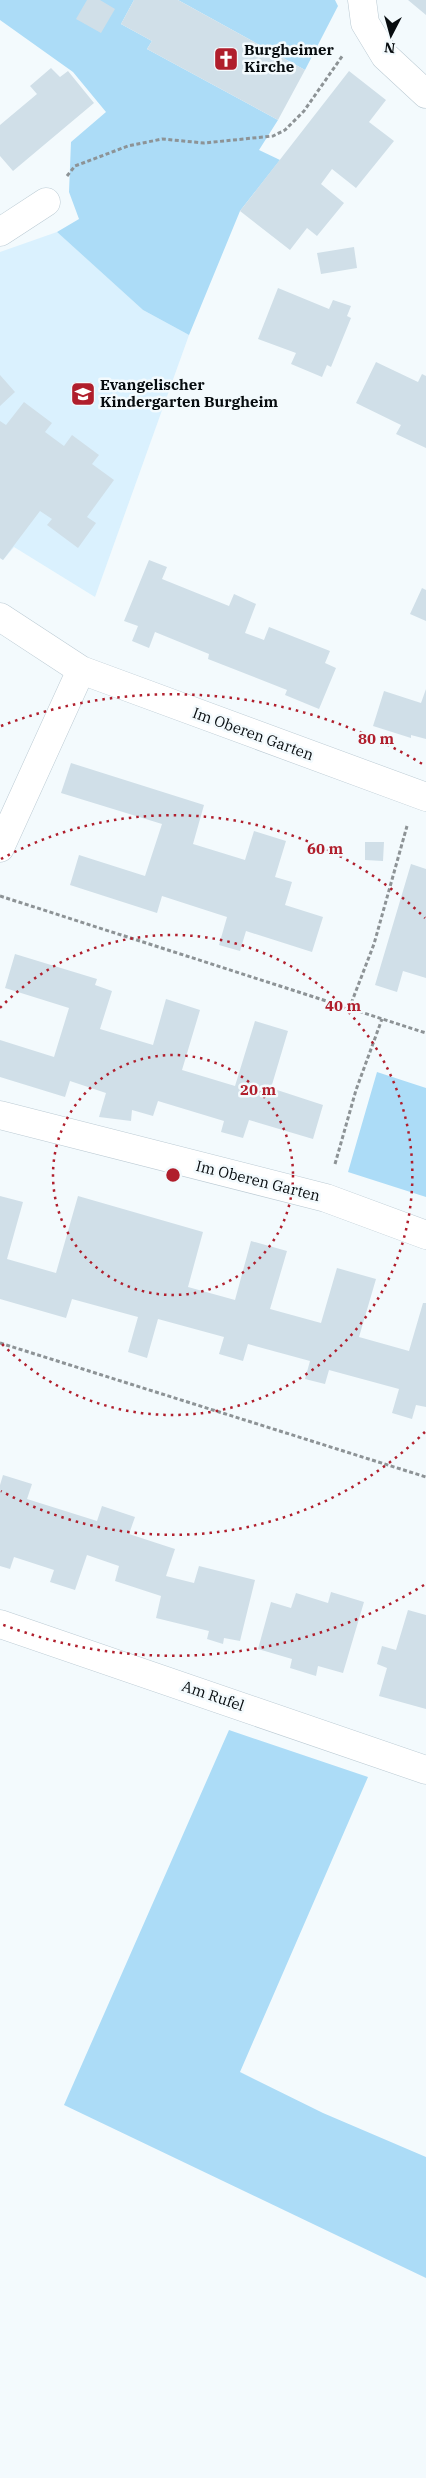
<svg xmlns="http://www.w3.org/2000/svg" width="426" height="2478" font-family="'IBM Plex Serif',serif">
<style>
.built{fill:#daf1fe}
.green{fill:#acdcf7}
.building{fill:#d0dfe8}
.lines{fill:none;stroke-linecap:round;stroke-linejoin:round}
.minor-casing{stroke:#bccbd4;stroke-width:29}
.path{stroke:#8d9396;stroke-width:3;stroke-dasharray:4 2.5;stroke-linecap:butt}
.minor{stroke:#fff;stroke-width:28}
.ring{fill:none;stroke:#b01e2c;stroke-width:2.5;stroke-dasharray:2.5 5}
.labels{text-anchor:middle;stroke-width:5;stroke-linejoin:round;paint-order:stroke}
.poi-label{font-size:15px;font-weight:bold;fill:#070c0f;stroke:#f3fafd;text-anchor:start}
.street-label{font-size:15px;fill:#070c0f;stroke:#f3fafd}
.centre{fill:#b01e2c;stroke:#f3fafd;stroke-width:2.5}
.ring-label{font-size:15px;text-anchor:middle;font-weight:bold;fill:#b01e2c;stroke:#f3fafd;stroke-width:5;stroke-linejoin:round;paint-order:stroke}
</style>
<rect width="100%" height="100%" fill="#f3fafd"/>
<path class="built" d="M 57,232 L 143,310 L 189,335 L 95,597 L 14,547 L 3,560 L 0,558 L 0,252 Z"/>
<path class="green" d="M 0,0 L 134,0 L 121,24 L 152,41 L 147,49 L 278,120 L 259,150 L 280,160 L 240,211 L 189,335 L 143,310 L 57,232 L 79,219 L 69,192 L 71,142 L 106,112 L 73,72 L 0,20 Z
M 178,0 L 335,0 L 338,6 L 305,70 Z
M 377,1072 L 426,1088 L 426,1197 L 348,1172 Z
M 229,1730 L 368,1777 L 240,2072 L 323,2113 L 426,2157 L 426,2278 L 64,2105 Z"/>
<path class="building" d="M 87,0 L 100,0 L 115,9 L 101,33 L 76,19 Z
M 134,0 L 178,0 L 305,70 L 278,120 L 147,49 L 152,41 L 121,24 Z
M 408,0 L 426,0 L 426,15 Z
M 51,68 L 60,77 L 68,71 L 94,103 L 13,171 L 0,156 L 0,125 L 37,94 L 30,86 Z
M 349,71 L 386,100 L 369,122 L 394,141 L 356,188 L 332,169 L 321,184 L 344,203 L 317,236 L 307,228 L 290,250 L 240,211 Z
M 354,247 L 357,268 L 321,274 L 317,253 Z
M 278,288 L 329,309 L 333,300 L 351,306 L 347,316 L 351,318 L 331,367 L 327,365 L 322,377 L 291,364 L 296,353 L 258,339 Z
M 376,362 L 418,382 L 422,374 L 426,376 L 426,448 L 396,434 L 401,425 L 356,403 Z
M 0,375 L 15,392 L 0,406 Z
M 24,402 L 52,423 L 45,432 L 64,446 L 72,435 L 99,455 L 92,464 L 114,480 L 87,517 L 96,523 L 78,548 L 47,525 L 52,519 L 40,511 L 3,560 L 0,558 L 0,421 L 6,425 Z
M 149,560 L 167,567 L 162,579 L 229,606 L 234,594 L 256,604 L 245,633 L 264,640 L 269,627 L 330,651 L 325,663 L 336,668 L 319,709 L 285,695 L 287,690 L 208,659 L 209,654 L 155,632 L 149,648 L 132,641 L 138,626 L 124,621 Z
M 422,588 L 426,590 L 426,621 L 410,614 Z
M 426,689 L 426,739 L 411,735 L 411,738 L 373,726 L 384,691 L 421,703 Z
M 71,763 L 204,805 L 193,844 L 245,860 L 254,831 L 286,841 L 275,877 L 292,882 L 285,905 L 323,917 L 312,952 L 246,931 L 240,951 L 219,945 L 227,917 L 162,896 L 157,913 L 70,885 L 79,855 L 145,876 L 162,824 L 61,793 Z
M 365,842 L 384,842 L 383,861 L 365,860 Z
M 411,864 L 426,869 L 426,978 L 403,971 L 397,992 L 375,985 Z
M 15,954 L 97,979 L 95,985 L 112,991 L 100,1029 L 153,1045 L 166,999 L 200,1010 L 182,1070 L 235,1086 L 255,1021 L 288,1031 L 271,1088 L 323,1105 L 313,1139 L 249,1120 L 243,1138 L 221,1132 L 224,1121 L 158,1101 L 153,1116 L 132,1110 L 131,1121 L 99,1117 L 106,1093 L 70,1081 L 65,1097 L 0,1077 L 0,1040 L 54,1057 L 69,1008 L 5,988 Z
M 0,1196 L 23,1202 L 7,1259 L 56,1273 L 78,1196 L 203,1232 L 188,1287 L 235,1300 L 251,1241 L 287,1251 L 270,1309 L 321,1323 L 337,1268 L 376,1279 L 359,1337 L 409,1351 L 423,1303 L 426,1303 L 426,1407 L 416,1405 L 412,1419 L 392,1413 L 399,1389 L 329,1370 L 325,1384 L 305,1379 L 310,1361 L 248,1344 L 243,1361 L 219,1354 L 224,1337 L 158,1319 L 147,1358 L 128,1352 L 138,1317 L 72,1299 L 66,1318 L 0,1299 Z
M 3,1475 L 32,1484 L 27,1499 L 97,1521 L 102,1506 L 135,1517 L 129,1534 L 175,1549 L 166,1576 L 194,1583 L 199,1566 L 255,1580 L 240,1641 L 224,1638 L 223,1644 L 207,1639 L 209,1631 L 156,1618 L 161,1596 L 115,1581 L 119,1566 L 87,1555 L 75,1590 L 50,1582 L 54,1570 L 14,1557 L 10,1569 L 0,1566 L 0,1485 Z
M 331,1592 L 364,1602 L 343,1673 L 318,1666 L 316,1676 L 290,1668 L 292,1659 L 258,1649 L 271,1602 L 291,1608 L 296,1593 L 328,1603 Z
M 408,1610 L 426,1615 L 426,1709 L 379,1696 L 387,1668 L 377,1664 L 382,1646 L 396,1650 Z"/>
<g class="lines">
<defs>
<path id="minor" d="M 362,0 L 365,23 L 385,56 L 426,94
M 0,232 L 46,202
M 0,617 L 81,670 L 426,797
M 0,848 L 81,670
M 0,1115 L 326,1198 L 426,1235
M 0,1624 L 426,1770"/>
</defs>
<use href="#minor" class="minor-casing"/>
<path class="path" d="M 67,176 L 75,166 L 128,146 L 162,139 L 204,143 L 273,136 L 285,130 L 304,111 L 343,55
M 0,896 L 426,1033
M 349,1009 L 374,944 L 407,826
M 335,1164 L 356,1090 L 382,1019
M 0,1343 L 426,1477"/>
<use href="#minor" class="minor"/>
</g>
<g class="ring">
<circle cx="173" cy="1175" r="120"/>
<path d="M0 1008A240 240 0 1 1 0 1342"/>
<path d="M425 1432A360 360 0 0 1 1 1491M1 859A360 360 0 0 1 425 918"/>
<path d="M424 1585A481 481 0 0 1 1 1624M1 726A481 481 0 0 1 424 765"/>
</g>
<defs>
<symbol id="church-square" viewBox="-11 -11 22 22"><rect x="-9" y="-9" width="18" height="18" rx="4" fill="#b01e2c" stroke="#f3fafd"/><path d="M-1.2-6h2.4v3.5h3.3v2.4h-3.3V6h-2.4V-.1h-3.3v-2.4h3.3Z" fill="#fff"/></symbol>
<symbol id="school-square" viewBox="-11 -11 22 22"><rect x="-9" y="-9" width="18" height="18" rx="4" fill="#b01e2c" stroke="#f3fafd"/><path d="M0-5L7-2L0 1L-7-2ZM-4 1L0 2.5L4 1V4Q0 6-4 4Z" fill="#fff"/></symbol>
</defs>
<g fill-rule="evenodd">
<use href="#church-square" x="212" y="45" width="28" height="28"/>
<use href="#school-square" x="69" y="380" width="28" height="28"/>
</g>
<g class="labels">
<g class="poi-label">
<text x="244" y="55">Burgheimer<tspan x="244" dy="17">Kirche</tspan></text>
<text x="100" y="390">Evangelischer<tspan x="100" dy="17">Kindergarten Burgheim</tspan></text>
</g>
<g class="street-label">
<text transform="translate(253 734) rotate(20)" y="5">Im Oberen Garten</text>
<text transform="translate(258 1181) rotate(14)" y="5">Im Oberen Garten</text>
<text transform="translate(213 1696) rotate(19)" y="5">Am Rufel</text>
</g>
</g>
<circle cx="173" cy="1175" r="8" class="centre"/>
<g class="ring-label">
<text x="376" y="744">80 m</text>
<text x="325" y="854">60 m</text>
<text x="343" y="1011">40 m</text>
<text x="258" y="1095">20 m</text>
</g>
<g transform="translate(391 35) rotate(186)" stroke="#f3fafd" stroke-width="4" paint-order="stroke">
<path d="M0-4L9 19L0 12L-9 19Z" fill="#070c0f"/>
<text y="-8" font-size="14" font-weight="bold" text-anchor="middle" fill="#070c0f">N</text>
</g>
</svg>
